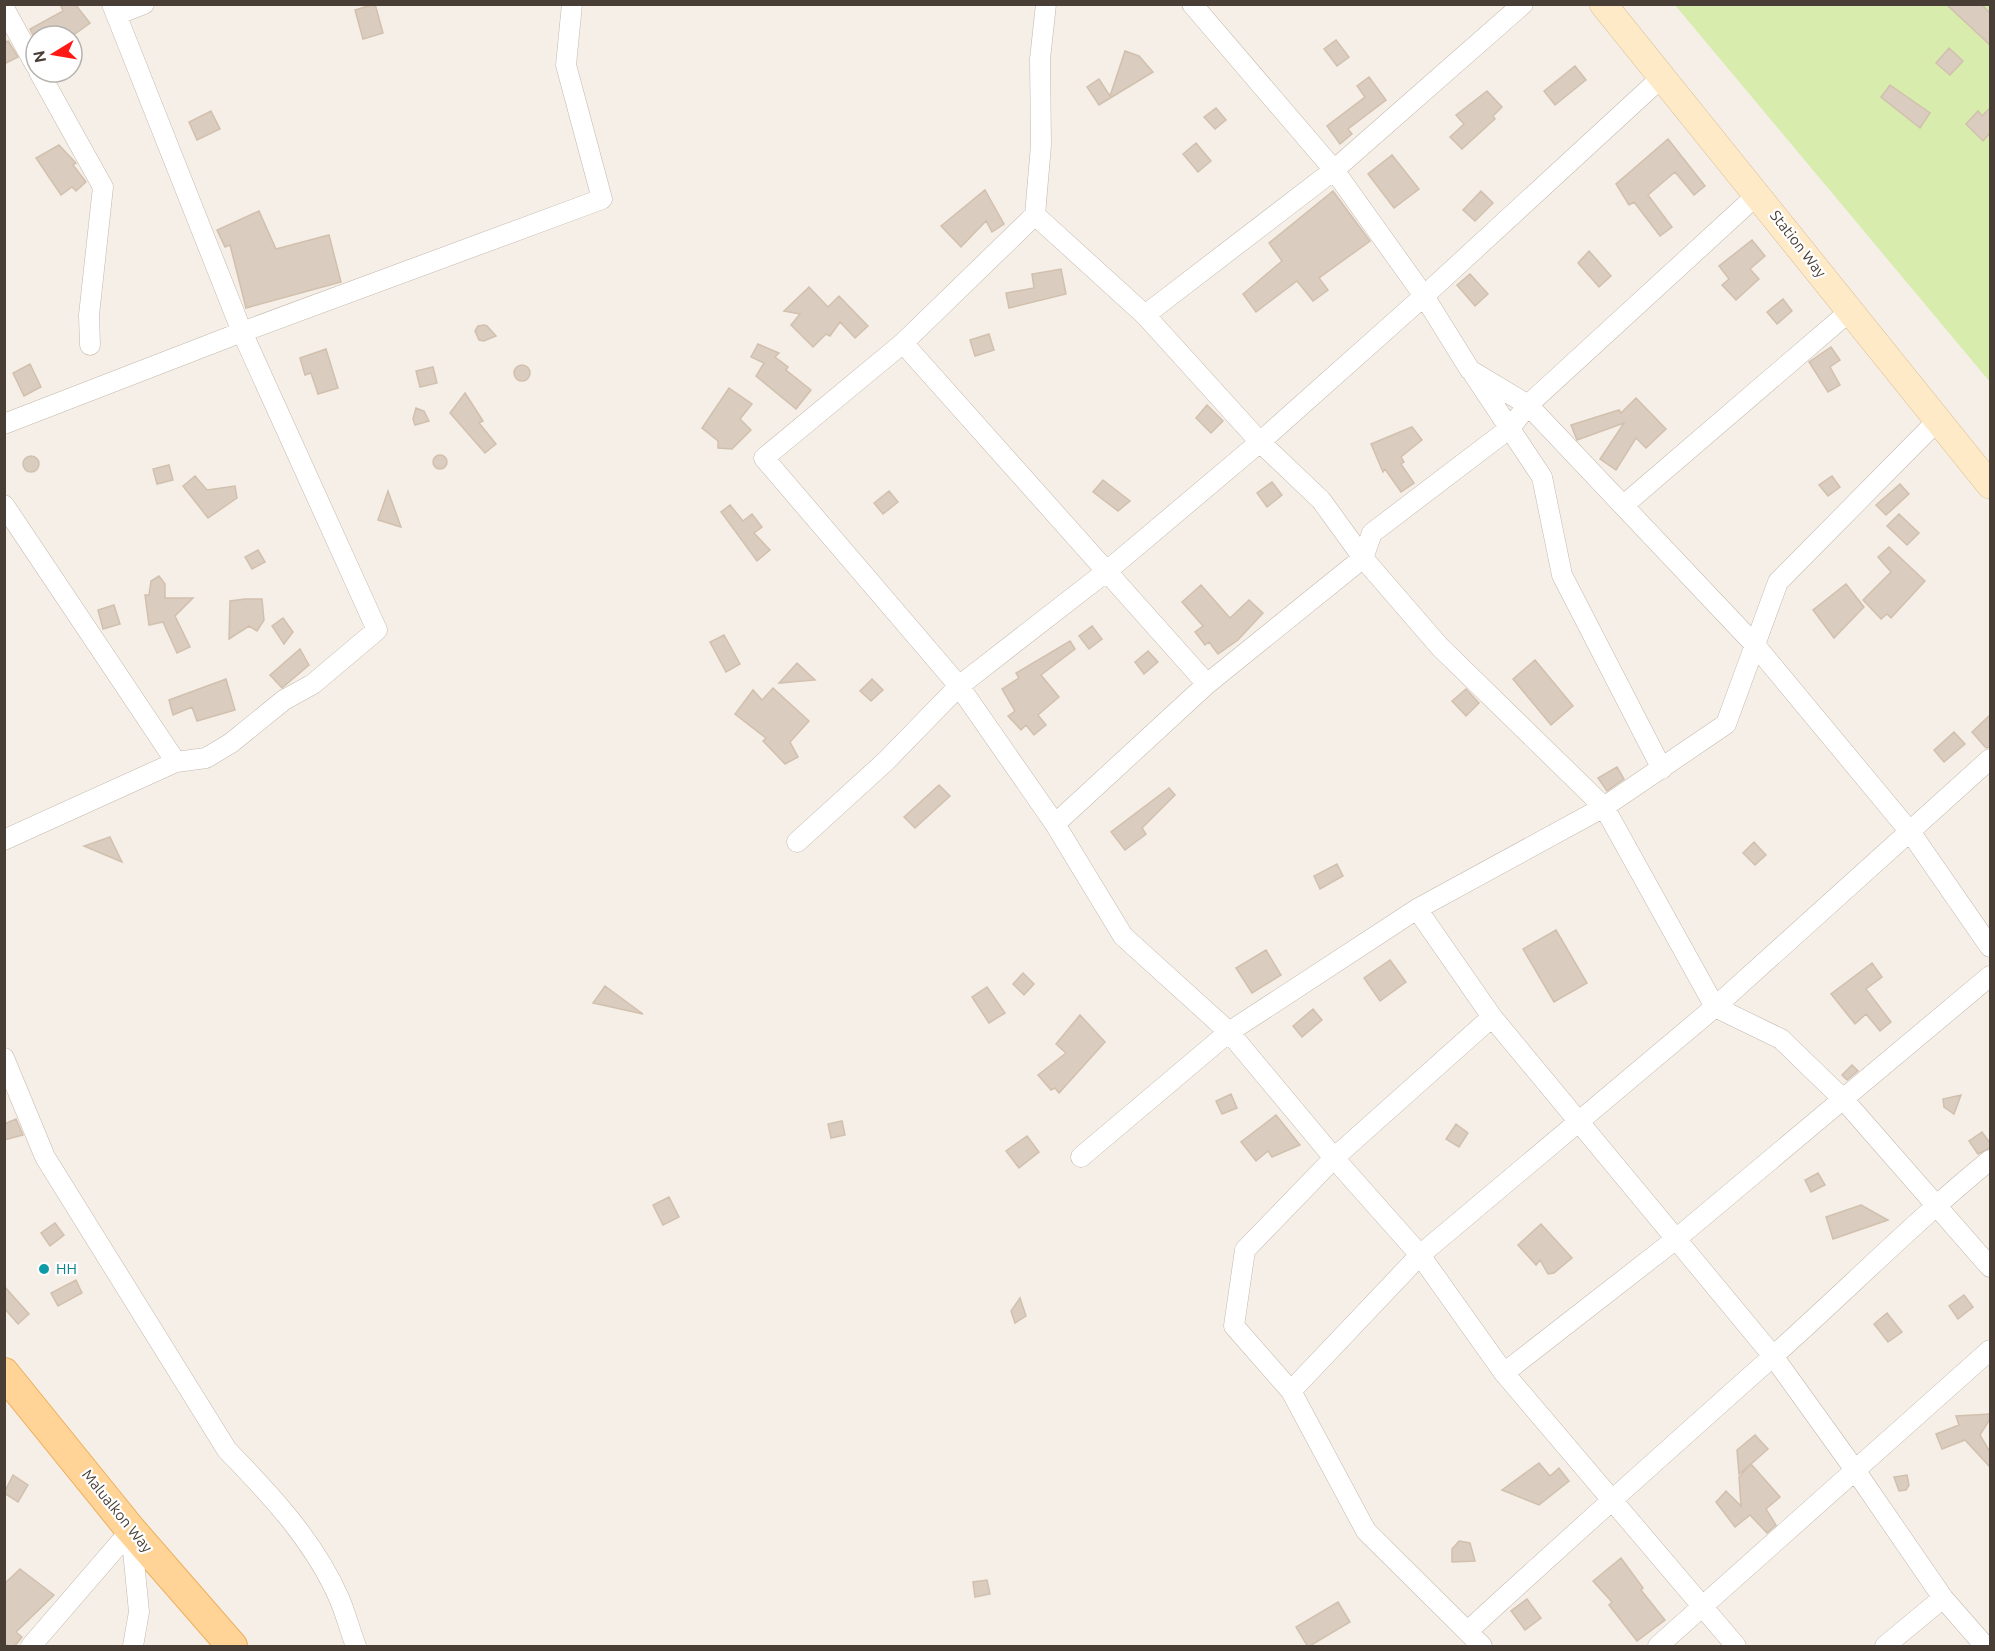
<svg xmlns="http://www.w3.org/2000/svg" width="1995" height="1651" font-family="Ubuntu,sans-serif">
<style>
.green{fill:#d7ecad}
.building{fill:#daccbe;stroke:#d2c0ae;stroke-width:1.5}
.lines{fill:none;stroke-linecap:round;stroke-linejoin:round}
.minor-casing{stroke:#c4b8ac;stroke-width:21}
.secondary-casing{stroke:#d8bd94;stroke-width:28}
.primary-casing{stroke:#ecaf5d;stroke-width:32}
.minor{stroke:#fff;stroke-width:20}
.secondary{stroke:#ffeac7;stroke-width:27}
.primary{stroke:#ffd496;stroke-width:30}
.culture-dot{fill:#0f9aa8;stroke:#fff;stroke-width:2}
.labels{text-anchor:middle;stroke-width:4.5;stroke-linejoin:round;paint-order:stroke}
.street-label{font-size:15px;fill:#483e35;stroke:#fff}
.culture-label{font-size:15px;fill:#0d838f;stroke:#fff;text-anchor:start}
</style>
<rect width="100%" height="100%" fill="#f5efe7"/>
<path class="green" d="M 1675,5 L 1990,5 L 1990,382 Z"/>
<path class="building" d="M 60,4 L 75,4 L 90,23 L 72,36 L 36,36 L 36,41 L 30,29 L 63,11 Z
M 375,4 L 383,33 L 363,39 L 355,10 Z
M 1946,4 L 1981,4 L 1990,13 L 1990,45 Z
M 1336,40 L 1349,57 L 1337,66 L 1324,49 Z
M 8,41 L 18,57 L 4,64 L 4,43 Z
M 1949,48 L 1963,61 L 1950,75 L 1936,63 Z
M 1125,51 L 1139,56 L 1153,72 L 1099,105 L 1087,87 L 1099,79 L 1110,96 Z
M 1575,66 L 1586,80 L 1555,105 L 1544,91 Z
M 1369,77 L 1386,100 L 1348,129 L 1352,134 L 1340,144 L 1327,126 L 1365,97 L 1357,86 Z
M 1890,85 L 1930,113 L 1920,128 L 1881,97 Z
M 1487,91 L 1502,107 L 1493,116 L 1495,119 L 1462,149 L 1450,137 L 1464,124 L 1456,115 Z
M 1216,108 L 1226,120 L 1215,129 L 1204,117 Z
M 1990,108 L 1990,133 L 1983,141 L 1966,124 L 1978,111 L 1982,116 Z
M 211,111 L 220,129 L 197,140 L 189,122 Z
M 1668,139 L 1705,186 L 1694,195 L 1675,172 L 1648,195 L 1672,227 L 1660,236 L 1634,202 L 1629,205 L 1616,184 Z
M 1196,143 L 1211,161 L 1198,172 L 1183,154 Z
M 59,145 L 76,163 L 73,165 L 86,182 L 76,191 L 72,187 L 61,195 L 36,158 Z
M 1392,155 L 1419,189 L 1394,208 L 1368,174 Z
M 985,190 L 1004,224 L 992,232 L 986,221 L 961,247 L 941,226 Z
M 1333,191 L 1370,241 L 1319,278 L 1328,290 L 1313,301 L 1297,281 L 1256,312 L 1243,294 L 1282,261 L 1269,243 Z
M 1481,191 L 1493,203 L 1475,221 L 1463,210 Z
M 259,211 L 276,249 L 329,235 L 341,282 L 246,308 L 230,245 L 225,247 L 217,230 Z
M 1752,240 L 1765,256 L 1750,269 L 1759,279 L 1736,300 L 1722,285 L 1729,279 L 1719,266 Z
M 1589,251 L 1611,276 L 1599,287 L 1578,263 Z
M 1061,269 L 1066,294 L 1009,308 L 1006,293 L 1034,288 L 1032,274 Z
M 1470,274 L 1488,294 L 1475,306 L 1457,285 Z
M 809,287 L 828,307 L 839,296 L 868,326 L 855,338 L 840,322 L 830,336 L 826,334 L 813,347 L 791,325 L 800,314 L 784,311 Z
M 1783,299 L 1792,311 L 1777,324 L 1767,312 Z
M 484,325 L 487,326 L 496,336 L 484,341 L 479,340 L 475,331 L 478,326 Z
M 989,334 L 994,350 L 975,356 L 970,340 Z
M 758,344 L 779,353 L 775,357 L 788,367 L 786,370 L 811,390 L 796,409 L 756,376 L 764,363 L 751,357 Z
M 1831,347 L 1840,360 L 1830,367 L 1840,385 L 1828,392 L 1809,362 Z
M 326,349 L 338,388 L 318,394 L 311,373 L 305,375 L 300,358 Z
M 30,364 L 41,387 L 24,396 L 13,373 Z
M514 373a8 8 0 1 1 16 0a8 8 0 1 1-16 0Z
M 433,367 L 437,383 L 420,387 L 416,371 Z
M 729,388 L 752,404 L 740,419 L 751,430 L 732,449 L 718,448 L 718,441 L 702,428 Z
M 465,393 L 483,421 L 479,423 L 496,444 L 485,453 L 450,413 Z
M 1636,398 L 1666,429 L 1646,448 L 1636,438 L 1616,470 L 1600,459 L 1624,423 L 1577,440 L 1571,425 L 1619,410 L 1621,413 Z
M 1207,405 L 1223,421 L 1211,433 L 1196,418 Z
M 416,408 L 424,411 L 429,421 L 415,425 L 413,419 Z
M 1412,427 L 1422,440 L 1401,457 L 1404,462 L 1401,464 L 1414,483 L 1401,492 L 1385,469 L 1383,472 L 1371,444 Z
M433 462a7 7 0 1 1 14 0a7 7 0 1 1-14 0Z
M23 464a8 8 0 1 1 16 0a8 8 0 1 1-16 0Z
M 169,465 L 173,480 L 157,484 L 153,469 Z
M 195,476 L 207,490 L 235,486 L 237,498 L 208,518 L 183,486 Z
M 1832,476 L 1840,487 L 1828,496 L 1819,485 Z
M 1103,480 L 1130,501 L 1118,511 L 1093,492 Z
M 1272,482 L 1282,495 L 1267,507 L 1257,493 Z
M 1900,484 L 1909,494 L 1886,515 L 1876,505 Z
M 388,491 L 401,527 L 378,520 Z
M 889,491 L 898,502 L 883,514 L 874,503 Z
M 730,505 L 743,521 L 752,514 L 762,527 L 754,533 L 770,550 L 757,561 L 721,512 Z
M 1899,514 L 1919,533 L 1907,545 L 1887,526 Z
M 1889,547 L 1925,581 L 1891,618 L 1887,614 L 1881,619 L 1863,600 L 1891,572 L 1878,557 Z
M 258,550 L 265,562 L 252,569 L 245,557 Z
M 159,576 L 165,584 L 165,598 L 193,598 L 175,616 L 190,647 L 177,653 L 163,622 L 149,625 L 145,595 L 149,595 L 151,581 Z
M 1846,584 L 1864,607 L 1834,638 L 1813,610 Z
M 1201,585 L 1230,618 L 1249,600 L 1263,613 L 1238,640 L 1218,654 L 1209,642 L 1205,645 L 1195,632 L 1203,626 L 1182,602 Z
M 245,599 L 262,599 L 264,620 L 257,631 L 249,626 L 229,639 L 230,601 Z
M 114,605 L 120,624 L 103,629 L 98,610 Z
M 283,618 L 293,632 L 284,644 L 272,626 Z
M 1092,626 L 1102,639 L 1089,649 L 1079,636 Z
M 724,635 L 740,664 L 726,672 L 710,642 Z
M 1070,641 L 1075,649 L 1041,675 L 1059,697 L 1038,715 L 1046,725 L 1034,735 L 1026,725 L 1021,730 L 1008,716 L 1015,711 L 1002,689 L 1019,678 L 1016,673 Z
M 300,649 L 309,665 L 282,688 L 270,675 Z
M 1148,651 L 1158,662 L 1144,674 L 1135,662 Z
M 1535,660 L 1573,706 L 1551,725 L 1513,679 Z
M 797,663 L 815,680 L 779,683 Z
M 226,679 L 235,710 L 197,721 L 192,707 L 173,715 L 169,700 Z
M 872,679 L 883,690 L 871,701 L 860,691 Z
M 773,688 L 809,721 L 790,742 L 798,757 L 785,764 L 763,741 L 766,738 L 735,714 L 753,690 L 762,700 Z
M 1466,689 L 1479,703 L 1466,716 L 1452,701 Z
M 1990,715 L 1990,747 L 1986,748 L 1972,732 Z
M 1954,732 L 1965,744 L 1944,762 L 1934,750 Z
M 1617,767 L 1624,779 L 1607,791 L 1598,778 Z
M 939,785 L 950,796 L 915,828 L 904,817 Z
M 1169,788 L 1175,795 L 1142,828 L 1146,834 L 1125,850 L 1111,832 Z
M 110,837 L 122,862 L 84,846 Z
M 1754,842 L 1766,855 L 1755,865 L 1743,853 Z
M 1337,864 L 1343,876 L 1320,889 L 1314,876 Z
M 1556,930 L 1587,983 L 1554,1002 L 1523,949 Z
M 1266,950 L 1281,975 L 1252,993 L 1236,968 Z
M 1390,960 L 1406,982 L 1380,1001 L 1364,978 Z
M 1872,963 L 1882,977 L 1866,989 L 1891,1022 L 1880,1031 L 1866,1014 L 1855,1024 L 1831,994 Z
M 1023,973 L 1034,984 L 1024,995 L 1013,984 Z
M 605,986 L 643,1014 L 593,1003 Z
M 987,987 L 1005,1013 L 989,1023 L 972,997 Z
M 1313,1009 L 1322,1020 L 1302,1037 L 1293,1026 Z
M 1080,1015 L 1105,1042 L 1059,1093 L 1055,1088 L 1051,1090 L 1038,1075 L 1066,1053 L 1056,1044 Z
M 1852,1065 L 1858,1071 L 1847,1080 L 1842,1075 Z
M 1231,1094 L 1237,1108 L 1222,1114 L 1216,1101 Z
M 1961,1095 L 1954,1114 L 1944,1107 L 1943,1099 Z
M 1276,1115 L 1300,1145 L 1272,1157 L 1268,1151 L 1256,1161 L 1241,1142 Z
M 16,1119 L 23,1135 L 4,1140 L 4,1124 Z
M 842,1121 L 845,1135 L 831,1138 L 828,1124 Z
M 1456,1124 L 1468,1133 L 1459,1147 L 1446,1139 Z
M 1982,1132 L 1990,1143 L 1990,1148 L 1978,1154 L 1969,1141 Z
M 1027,1136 L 1039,1152 L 1019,1168 L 1006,1151 Z
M 1818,1173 L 1825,1185 L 1811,1192 L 1805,1180 Z
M 669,1197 L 679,1217 L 663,1225 L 653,1205 Z
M 1861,1205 L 1888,1220 L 1833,1239 L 1826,1217 Z
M 55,1223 L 64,1235 L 50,1246 L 41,1233 Z
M 1541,1224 L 1572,1258 L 1554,1273 L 1548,1274 L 1540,1260 L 1536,1265 L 1518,1245 Z
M 76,1280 L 82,1293 L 58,1306 L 51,1293 Z
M 4,1286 L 29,1314 L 18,1324 L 4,1308 Z
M 1964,1295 L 1973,1307 L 1958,1319 L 1949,1306 Z
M 1020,1298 L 1026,1316 L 1015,1323 L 1011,1311 Z
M 1887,1313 L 1902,1332 L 1888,1342 L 1874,1324 Z
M 1990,1414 L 1990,1419 L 1980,1435 L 1990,1452 L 1990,1467 L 1965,1440 L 1942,1449 L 1936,1434 L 1959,1425 L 1956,1416 Z
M 1755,1435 L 1768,1449 L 1751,1464 L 1780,1497 L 1766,1509 L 1776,1525 L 1767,1533 L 1750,1515 L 1735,1527 L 1716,1502 L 1726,1491 L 1741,1506 L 1739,1477 L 1751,1464 L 1739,1474 L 1737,1450 Z
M 1539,1463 L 1550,1476 L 1559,1468 L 1569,1481 L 1539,1505 L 1502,1490 Z
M 13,1475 L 28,1485 L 18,1502 L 4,1493 Z
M 1907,1475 L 1909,1485 L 1906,1490 L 1899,1491 L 1894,1477 Z
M 1459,1541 L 1470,1543 L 1475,1561 L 1452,1562 L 1452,1549 Z
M 1621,1558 L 1643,1588 L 1641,1590 L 1665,1620 L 1637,1641 L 1609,1605 L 1612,1602 L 1593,1581 Z
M 20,1569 L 54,1595 L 16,1632 L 22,1637 L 14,1647 L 10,1647 L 4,1643 L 4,1584 Z
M 987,1580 L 990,1594 L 975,1597 L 973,1582 Z
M 1527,1599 L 1541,1618 L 1525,1630 L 1511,1611 Z
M 1338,1602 L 1350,1622 L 1308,1647 L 1296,1627 Z"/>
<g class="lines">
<defs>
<path id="minor" d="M 1192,4 L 1334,170 L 1424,296 L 1470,370 L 1528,405 L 1755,645 L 1911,833 L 1990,947
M 4,8 L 36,66
M 116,15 L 144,4
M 39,72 L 103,187 L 89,315 L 90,345
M 1035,215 L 1145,315 L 1260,442 L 1321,500 L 1363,558 L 1440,647 L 1604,807 L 1715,1007 L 1781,1039 L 1844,1100 L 1990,1267
M 1145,315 L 1334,170 L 1523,4
M 903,343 L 1035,215 L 1041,145 L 1040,59 L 1046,4
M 1474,375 L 1542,477 L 1562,575 L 1662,769
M 4,424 L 242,332 L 602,199 L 566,65 L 572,4
M 1625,504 L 1850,311
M 4,505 L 176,762
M 1207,684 L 903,343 L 764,458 L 959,686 L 1055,824 L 1123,936 L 1229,1032 L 1334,1158 L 1420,1255 L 1504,1373 L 1736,1646
M 1055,824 L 1207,684 L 1363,558 L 1372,533 L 1510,428 L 1528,405 L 1758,194
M 4,840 L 176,762 L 206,758 L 231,743 L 284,700 L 313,684 L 377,630 L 242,332 L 112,4
M 797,842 L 886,761 L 959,686 L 1107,571 L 1260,442 L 1424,296 L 1662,77
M 1417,909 L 1492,1017 L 1773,1356 L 1855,1470 L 1943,1598 L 1985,1646
M 4,1058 L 45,1157 L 227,1450 C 270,1494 314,1541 339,1598 C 346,1614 350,1631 356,1646
M 1081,1157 L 1229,1032 L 1417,909 L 1604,807 L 1726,724 L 1778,582 L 1937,421
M 1504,1373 L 1676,1239 L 1990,976
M 1291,1391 L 1420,1255 L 1715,1007 L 1990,759
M 131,1530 L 139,1612 L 133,1646
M 1468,1631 C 1568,1539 1670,1448 1771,1358 C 1845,1292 1914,1222 1990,1160
M 31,1646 L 131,1530
M 1482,1646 L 1366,1531 L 1291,1391 L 1234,1326 L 1245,1250 L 1334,1158 L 1492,1017
M 1658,1646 L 1990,1350
M 1885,1646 L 1943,1598"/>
<path id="secondary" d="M 1603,4 L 1990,485"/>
<path id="primary" d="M 4,1373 L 131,1530 L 232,1646"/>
</defs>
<use href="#minor" class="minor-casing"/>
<use href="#secondary" class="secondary-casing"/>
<use href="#primary" class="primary-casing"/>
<use href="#minor" class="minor"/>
<use href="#secondary" class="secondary"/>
<use href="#primary" class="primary"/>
</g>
<circle class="culture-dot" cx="44" cy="1269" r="6"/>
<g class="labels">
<g class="street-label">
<text transform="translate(1798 244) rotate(52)" y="5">Station Way</text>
<text transform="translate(117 1511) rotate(51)" y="5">Malualkon Way</text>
</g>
<g class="culture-label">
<text x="56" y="1274">HH</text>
</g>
</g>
<rect width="1995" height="1651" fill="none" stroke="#483e35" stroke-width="12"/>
<g transform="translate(54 54) rotate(259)"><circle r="28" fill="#ffffff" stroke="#b6b2ae" stroke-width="1.5"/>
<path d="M0-4.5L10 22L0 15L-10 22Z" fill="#ff1914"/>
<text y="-9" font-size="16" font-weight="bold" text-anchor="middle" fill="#483e35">N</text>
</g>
</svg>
